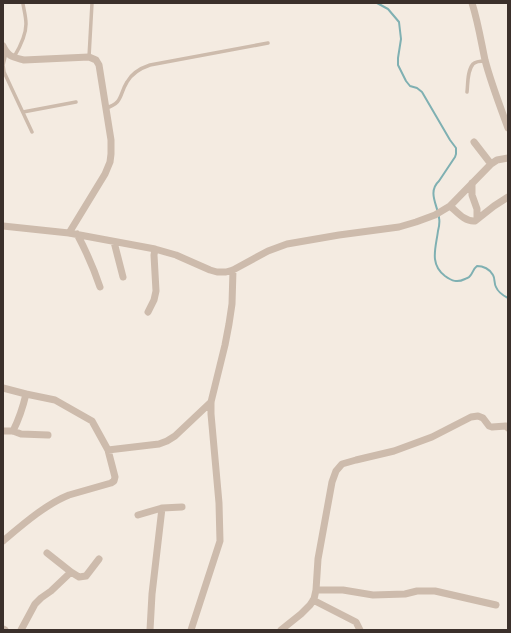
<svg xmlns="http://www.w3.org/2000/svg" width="511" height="633" font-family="Overpass,sans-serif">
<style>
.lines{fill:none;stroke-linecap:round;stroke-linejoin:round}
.stream{stroke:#7fb0b2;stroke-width:2}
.service{stroke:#cdbbac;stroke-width:3.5}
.minor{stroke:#cdbbac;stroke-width:7}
</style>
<rect width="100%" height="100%" fill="#f4ebe1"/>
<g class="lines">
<path class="stream" d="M 377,3 L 388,9 L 399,22 L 401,39 L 398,58 L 398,65 L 406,81 L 410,86 L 417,88 L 422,92 L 450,140 L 456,148 L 456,154 L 455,157 L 439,181 C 427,192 438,206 439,218 C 440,222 439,227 438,231 C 436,247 429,264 445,276 C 452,281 457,283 465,279 C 467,278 469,278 470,276 C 473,273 473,269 477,266 C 483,266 490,269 493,275 C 495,278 494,284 496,287 C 498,292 504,296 508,298"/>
<path class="service" d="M 6,53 L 3,65 L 4,72 L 32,132
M 14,57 C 20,47 26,36 26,24 C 26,17 24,10 23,4
M 89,57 L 92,3
M 467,92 C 468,84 467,71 473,64 C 476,61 482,61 485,61
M 106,108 C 123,103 119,95 127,82 C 132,73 141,68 150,65 L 268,43
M 23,112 L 76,102"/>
<path class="minor" d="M 472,3 C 478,22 481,41 485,60 C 491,83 500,106 508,128
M 3,46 C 8,57 13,57 24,60 L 89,57 L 96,60 L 99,65 L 111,140 L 111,154 L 110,162 L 105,174 L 69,233
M 474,142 L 491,164
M 472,183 L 472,195 L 477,209 L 477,219
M 450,206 C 457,212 465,222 475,221 L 494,206 L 508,197
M 3,226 L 69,233 L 155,249 L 176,255 L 210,270 L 217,272 L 226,272 L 233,270 L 268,251 L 287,244 L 339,235 L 399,227 L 416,222 L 435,215 L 450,206 L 491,164 L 497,160 L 508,158
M 77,234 C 86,251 94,269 100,287
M 114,242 L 123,277
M 148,312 L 154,300 L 156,291 L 154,255 L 155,249
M 3,388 L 26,394 C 23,407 19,419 13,431
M 3,431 L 13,431 L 21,434 L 48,435
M 108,450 L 159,444 L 167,441 L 175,436 L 211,402
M 138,515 L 162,508 L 182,507
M 3,541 C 22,525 46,504 69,495 C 83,491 97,487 111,483 L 114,481 L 115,477 L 108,450 L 92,421 L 55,400 L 26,394
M 71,572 L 79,577 L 86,576 L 99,559
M 316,590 L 343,590 L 373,595 L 405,594 L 417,591 L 435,591 L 496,605
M 313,600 L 356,622 L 360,630
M 3,629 L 5,630
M 21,630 L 35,604 L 41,598 L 51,591 L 71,572 L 47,553
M 150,630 L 152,594 L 162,508
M 191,630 L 220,541 L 219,503 L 211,414 L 211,402 L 225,345 L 229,324 L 232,304 L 233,270
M 281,630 L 301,614 L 310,605 L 314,599 L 316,590 L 318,559 L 332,482 L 336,471 L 342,464 L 356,460 L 394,451 L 432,437 L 471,417 L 478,416 L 483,418 L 489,426 L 492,427 L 506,426 L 508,428"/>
</g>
<rect width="511" height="633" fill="none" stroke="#3b302b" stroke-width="8"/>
</svg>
